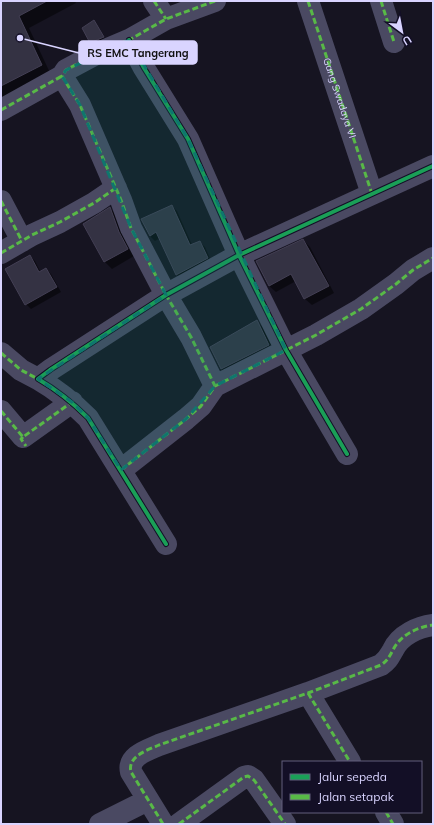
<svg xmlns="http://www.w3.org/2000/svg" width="434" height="825" font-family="Mulish,sans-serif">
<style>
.shadow{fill:#0007}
.building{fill:#343243;stroke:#433f54}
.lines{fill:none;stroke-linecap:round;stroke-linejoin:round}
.street{stroke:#4a4962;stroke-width:22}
.quiet{stroke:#58b947;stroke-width:3;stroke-dasharray:6 3;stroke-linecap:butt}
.cycleway-casing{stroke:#130f26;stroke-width:6}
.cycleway{stroke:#1a9f57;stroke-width:4}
.marked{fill:#0f766e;fill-opacity:0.2;stroke:#0f766e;stroke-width:3;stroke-dasharray:8 5;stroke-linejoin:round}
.labels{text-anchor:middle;stroke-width:3.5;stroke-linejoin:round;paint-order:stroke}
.street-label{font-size:10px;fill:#d9d4ff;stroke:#130f26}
.leader{fill:none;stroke:#d9d4ff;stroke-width:1.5}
.callout-dot{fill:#d9d4ff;stroke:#130f26;stroke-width:1.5}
.callout{fill:#d9d4ff;stroke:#d9d4ff;stroke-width:1.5}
.callout-label{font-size:11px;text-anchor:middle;font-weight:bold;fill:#111}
</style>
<rect width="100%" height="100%" fill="#161421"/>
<path class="shadow" d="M 1,1 L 75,1 L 76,3 L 29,28 L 52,77 L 1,103 Z
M 94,22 L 105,40 L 93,45 L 91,42 Z
M 172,206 L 177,211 L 192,245 L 200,242 L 205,247 L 212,263 L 182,280 L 177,275 L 160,238 L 155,241 L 150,236 L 143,220 Z
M 110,208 L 117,216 L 134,256 L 112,269 L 105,262 L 84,224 Z
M 303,240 L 310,247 L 334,293 L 312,305 L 305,299 L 296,281 L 276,292 L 269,286 L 257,261 Z
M 30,256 L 35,261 L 41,273 L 46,269 L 51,274 L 61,292 L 31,309 L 26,304 Z
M 257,322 L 265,329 L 276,352 L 229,376 L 221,369 Z"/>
<path class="building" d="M 1,1 L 47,1 L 19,16 L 42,65 L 1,86 Z
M 94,20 L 104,37 L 90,43 L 82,28 Z
M 172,205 L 190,245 L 200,241 L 208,258 L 176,275 L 156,232 L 150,236 L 141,219 Z
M 110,207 L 119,232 L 128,249 L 104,262 L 83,224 Z
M 303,239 L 329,286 L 304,299 L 291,274 L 269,286 L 256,261 Z
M 30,255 L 39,272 L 46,268 L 57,287 L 25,305 L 5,269 Z
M 257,320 L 269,345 L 221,369 L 210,347 Z"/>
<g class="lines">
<path class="street" d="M 154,1 L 166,19
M 308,1 L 372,194
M 381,1 L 394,42
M 129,40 L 144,68 L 188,139 L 239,255 L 166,295 L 50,370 L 38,379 C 57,390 72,402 88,418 L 166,544
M 1,110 L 62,76
M 1,201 L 22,241
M 1,253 L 32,235 L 60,222 L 94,203 L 116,188
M 1,353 L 21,370 L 38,379
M 215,386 L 316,335 L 361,309 L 396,284 L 413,270 L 433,258
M 1,411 L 23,437 L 72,402
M 347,454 L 286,350 L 239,255 L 433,166
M 121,470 L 186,419 L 201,406 L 215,386 L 191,337 L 166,295 L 131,228 L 121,200 L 80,105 L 62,76 L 66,70 L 96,54 L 129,40 L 166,19 L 215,1
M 308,693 L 350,762
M 386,812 L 393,824
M 100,824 L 148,800
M 163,824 L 131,772 C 127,756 148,750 159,745 L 308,693 L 381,665 C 388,660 389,657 393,650 C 400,635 418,627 433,625
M 179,824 L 244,777 L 248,776 L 254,780 L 285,824"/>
<g class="quiet">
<path d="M 154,1 L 166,19"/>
<path id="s1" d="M 308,1 L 372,194"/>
<path d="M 381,1 L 394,42"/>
<path d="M 1,110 L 62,76"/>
<path d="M 1,201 L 22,241"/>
<path d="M 1,253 L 32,235 L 60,222 L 94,203 L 116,188"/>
<path d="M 1,353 L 21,370 L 38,379"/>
<path d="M 215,386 L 316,335 L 361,309 L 396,284 L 413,270 L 433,258"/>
<path d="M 1,411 L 23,437 L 72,402"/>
<path d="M 23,437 L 21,439 L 26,446"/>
<path d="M 121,470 L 186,419 L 201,406 L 215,386 L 191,337 L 166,295 L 131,228 L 121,200 L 80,105 L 62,76 L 66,70 L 96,54 L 129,40 L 166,19 L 215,1"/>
<path d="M 308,693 L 350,762"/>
<path d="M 386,812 L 393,824"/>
<path d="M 163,824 L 131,772 C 127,756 148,750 159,745 L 308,693 L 381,665 C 388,660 389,657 393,650 C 400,635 418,627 433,625"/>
<path d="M 179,824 L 244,777 L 248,776 L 254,780 L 285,824"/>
</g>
<defs>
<path id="cycleway" d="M 129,40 L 144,68 L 188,139 L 239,255 L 166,295 L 50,370 L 38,379 C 57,390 72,402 88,418 L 166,544
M 347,454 L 286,350 L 239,255 L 433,166"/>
</defs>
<use href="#cycleway" class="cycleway-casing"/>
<use href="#cycleway" class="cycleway"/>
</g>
<path class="marked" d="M 129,40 L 188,139 L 286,350 L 215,386 L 186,419 L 121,470 L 88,418 L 72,402 L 38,379 L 166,295 L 131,228 L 80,105 L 62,76 L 66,70 Z"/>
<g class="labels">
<g class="street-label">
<text dy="4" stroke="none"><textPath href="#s1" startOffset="102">Gang Swadaya VI</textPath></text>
</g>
</g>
<path class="leader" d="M20 38L79 53"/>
<circle class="callout-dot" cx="20" cy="38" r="4"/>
<rect class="callout" x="79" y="41" width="118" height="23" rx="4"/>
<g class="callout-label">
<text x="138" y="57">RS EMC Tangerang</text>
</g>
<rect width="434" height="825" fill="none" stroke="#d9d4ff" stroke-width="4"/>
<rect x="282" y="761" width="140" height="52" fill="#130f26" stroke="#625e7d"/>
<rect x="290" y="774" width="20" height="6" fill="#1a9f57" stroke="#625e7d"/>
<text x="318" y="781" font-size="12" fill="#d9d4ff">Jalur sepeda</text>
<rect x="290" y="794" width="20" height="6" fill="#58b947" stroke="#625e7d"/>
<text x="318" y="801" font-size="12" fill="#d9d4ff">Jalan setapak</text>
<g transform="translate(402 32) rotate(148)" stroke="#130f26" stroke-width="3" paint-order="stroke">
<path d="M0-3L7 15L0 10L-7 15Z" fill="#d9d4ff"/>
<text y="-6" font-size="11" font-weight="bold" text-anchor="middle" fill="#d9d4ff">U</text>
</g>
</svg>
